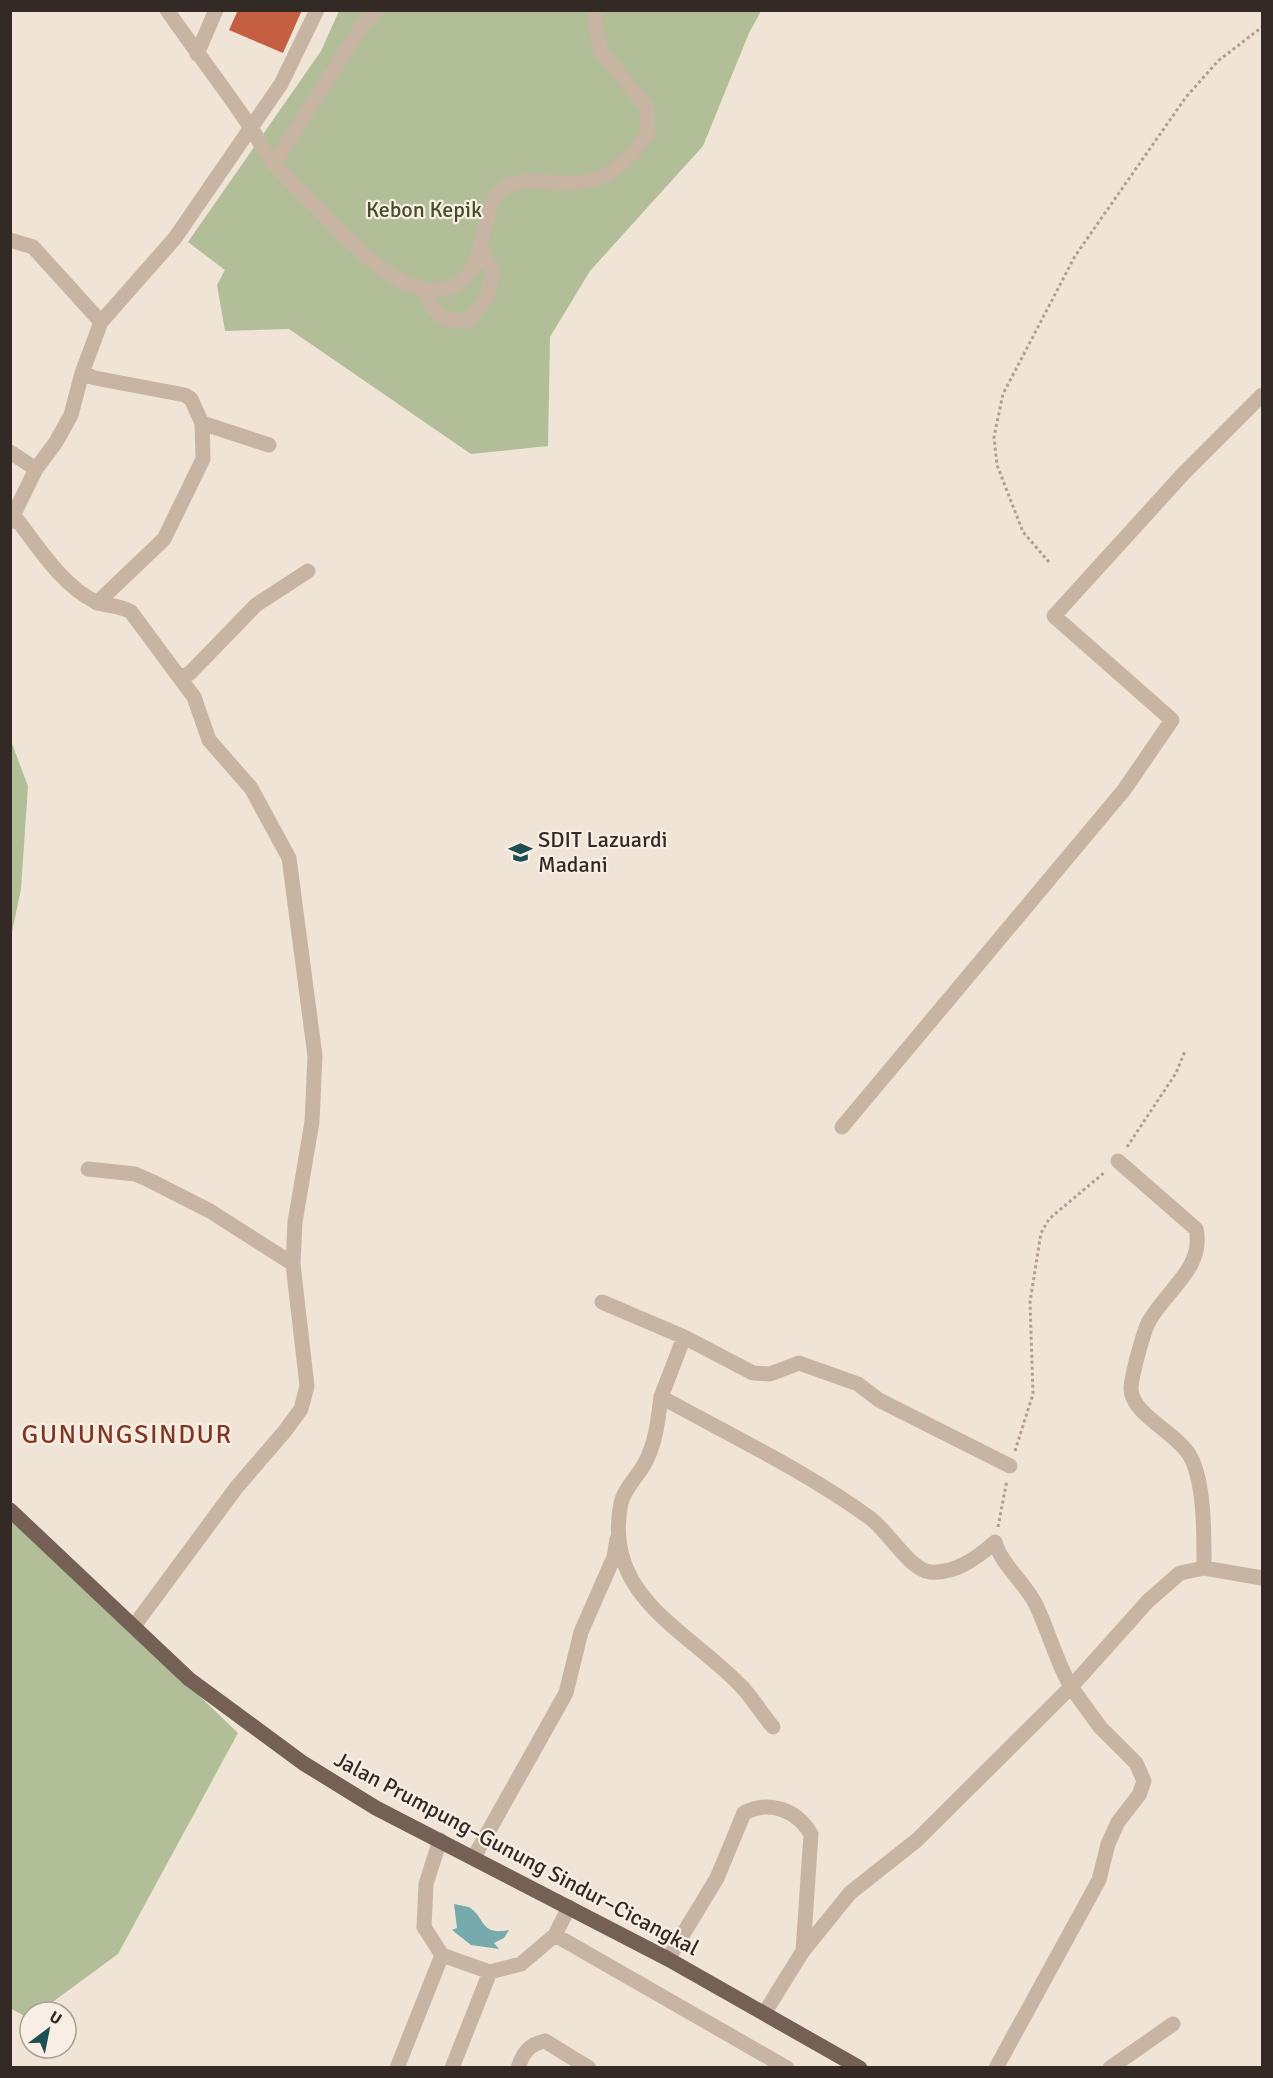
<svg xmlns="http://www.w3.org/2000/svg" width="1273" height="2078" font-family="Signika,sans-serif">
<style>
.green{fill:#b2be98}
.water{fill:#77aaac}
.building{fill:#c46041}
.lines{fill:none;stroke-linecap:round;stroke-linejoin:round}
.path{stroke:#b39e8e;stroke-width:3;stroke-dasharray:3 3;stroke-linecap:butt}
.minor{stroke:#c8b4a3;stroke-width:15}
.major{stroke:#756056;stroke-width:15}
.labels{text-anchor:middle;stroke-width:4.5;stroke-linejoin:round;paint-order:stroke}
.park-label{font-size:22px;fill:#425129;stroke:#f8eee3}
.poi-label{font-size:22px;fill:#332925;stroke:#f8eee3;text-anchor:start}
.street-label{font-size:22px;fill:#332925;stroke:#f8eee3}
.quarter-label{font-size:26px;letter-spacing:1.5px;fill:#803620;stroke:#f8eee3}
</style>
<rect width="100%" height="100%" fill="#f0e4d7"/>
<path class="green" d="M 339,11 L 761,11 L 749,33 L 703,146 L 590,271 L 550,337 L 548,446 L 471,454 L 289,329 L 225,331 L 217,285 L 225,270 L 188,242 L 321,51 Z
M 11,741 L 28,786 L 21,889 L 11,937 Z
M 10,1514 L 238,1733 L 118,1954 L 39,2012 L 30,2012 L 30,2019 L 10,2008 Z"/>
<path class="water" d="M 454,1904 L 469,1907 C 486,1918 480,1936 509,1930 L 504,1938 L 494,1943 L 499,1949 L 471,1945 L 452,1930 L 457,1928 Z"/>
<path class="building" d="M 238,10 L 302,10 L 283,53 L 229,30 Z"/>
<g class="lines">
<path class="path" d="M 1049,562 L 1023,532 L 997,465 L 994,437 L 1003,394 L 1075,256 L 1186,97 L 1218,61 L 1262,27
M 1127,1147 L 1176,1073 L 1185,1051
M 1015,1451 L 1033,1394 L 1030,1302 L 1041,1233 L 1049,1219 L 1105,1172
M 998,1527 L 1007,1480"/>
<path class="minor" d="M 167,10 C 194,49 223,86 249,125 C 258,137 263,151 273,163 C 287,179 303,193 318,209 C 347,238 404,305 452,287 C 491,272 476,203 506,187 C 518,180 532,181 545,182 C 601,187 614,176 648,134 L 646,107 L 600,50 L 595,23 L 596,10
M 197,54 L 216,10
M 274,163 L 363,24 L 376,10
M 10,240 L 33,247 L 101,322
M 423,289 C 434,313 440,323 468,321 L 487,297 L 493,273 L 481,248
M 82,373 L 95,378 L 185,395 L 191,399 L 202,423 L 203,459 L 164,539 L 97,603
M 202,423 L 269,445
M 10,452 L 36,469
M 15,517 C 38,546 62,586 96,602 C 108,607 118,604 131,612 L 194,697 L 209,740 L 251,788 L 289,858 L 315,1056 L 312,1122 L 295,1222 L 293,1264 L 307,1386 L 301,1409 L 285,1431 L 236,1488 L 134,1626
M 10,522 L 36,469 L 56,442 L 71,415 L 82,373 L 101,322 L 175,238 L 281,84 L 317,10
M 180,678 L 190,673 L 256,605 L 308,571
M 842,1127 L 1124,790 L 1172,720 L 1054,616 L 1184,473 L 1262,395
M 1118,1161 L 1196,1229 C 1205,1268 1165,1291 1148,1323 C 1143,1334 1131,1377 1131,1389 C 1132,1415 1176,1432 1190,1456 C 1205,1482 1204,1538 1204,1568
M 88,1169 L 135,1174 L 151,1181 L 210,1211 L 293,1264
M 602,1302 L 684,1337 L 661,1397 C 732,1436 805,1471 870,1518 C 888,1531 910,1570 930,1572 C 955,1574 977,1558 995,1542 C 1002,1566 1025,1582 1036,1605 C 1049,1632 1056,1661 1071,1687 L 917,1840 L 850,1893 L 803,1951 L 765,2012
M 684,1337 L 753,1373 L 770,1374 L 799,1363 L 858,1384 L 879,1400 L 1010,1466
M 661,1397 C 658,1420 656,1442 645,1463 C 638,1476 624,1489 621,1503 C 602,1597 688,1630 742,1687 C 753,1699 762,1714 773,1727
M 474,1857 L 566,1693 L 581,1632 L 614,1557 L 617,1539
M 555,1935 L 787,2068
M 442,1955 L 490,1972
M 668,1959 L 717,1878 L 744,1813 C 769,1800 796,1809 811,1834 L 803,1951
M 397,2068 L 442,1955 L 424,1927 L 426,1884 L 440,1840
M 452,2068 L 490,1972 L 521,1964 L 555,1935 L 569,1907
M 518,2068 C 523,2052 530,2044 545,2041 L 589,2068
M 996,2068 L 1099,1880 L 1108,1844 L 1118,1822 L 1139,1795 L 1144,1781 L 1136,1763 L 1100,1727 L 1071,1687 L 1148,1601 L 1180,1573 L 1204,1568 L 1262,1578
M 1110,2068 L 1173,2024"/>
<path class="major" d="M 10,1510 L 189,1679 L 303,1763 L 376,1808 L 668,1959 L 860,2068"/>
</g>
<defs>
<symbol id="school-bare" viewBox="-9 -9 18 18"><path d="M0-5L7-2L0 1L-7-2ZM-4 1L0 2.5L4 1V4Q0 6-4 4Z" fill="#1c5053" stroke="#f8eee3" stroke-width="2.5" paint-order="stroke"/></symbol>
</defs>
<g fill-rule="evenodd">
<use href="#school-bare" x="504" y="836" width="33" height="33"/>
</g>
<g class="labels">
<g class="park-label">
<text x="424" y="217">Kebon Kepik</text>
</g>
<g class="poi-label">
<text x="538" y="847">SDIT Lazuardi<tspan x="538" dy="25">Madani</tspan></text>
</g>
<g class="street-label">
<text transform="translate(517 1853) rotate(28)" y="8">Jalan Prumpung–Gunung Sindur–Cicangkal</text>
</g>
<g class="quarter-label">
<text x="127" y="1443">GUNUNGSINDUR</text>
</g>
</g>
<rect width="1273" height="2078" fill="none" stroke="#332925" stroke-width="24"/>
<g transform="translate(48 2030) rotate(32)"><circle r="28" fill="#f8eee3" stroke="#a99f97" stroke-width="1.5"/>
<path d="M0-4.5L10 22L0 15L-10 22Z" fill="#1c5053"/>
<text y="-9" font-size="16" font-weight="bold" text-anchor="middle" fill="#332925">U</text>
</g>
</svg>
